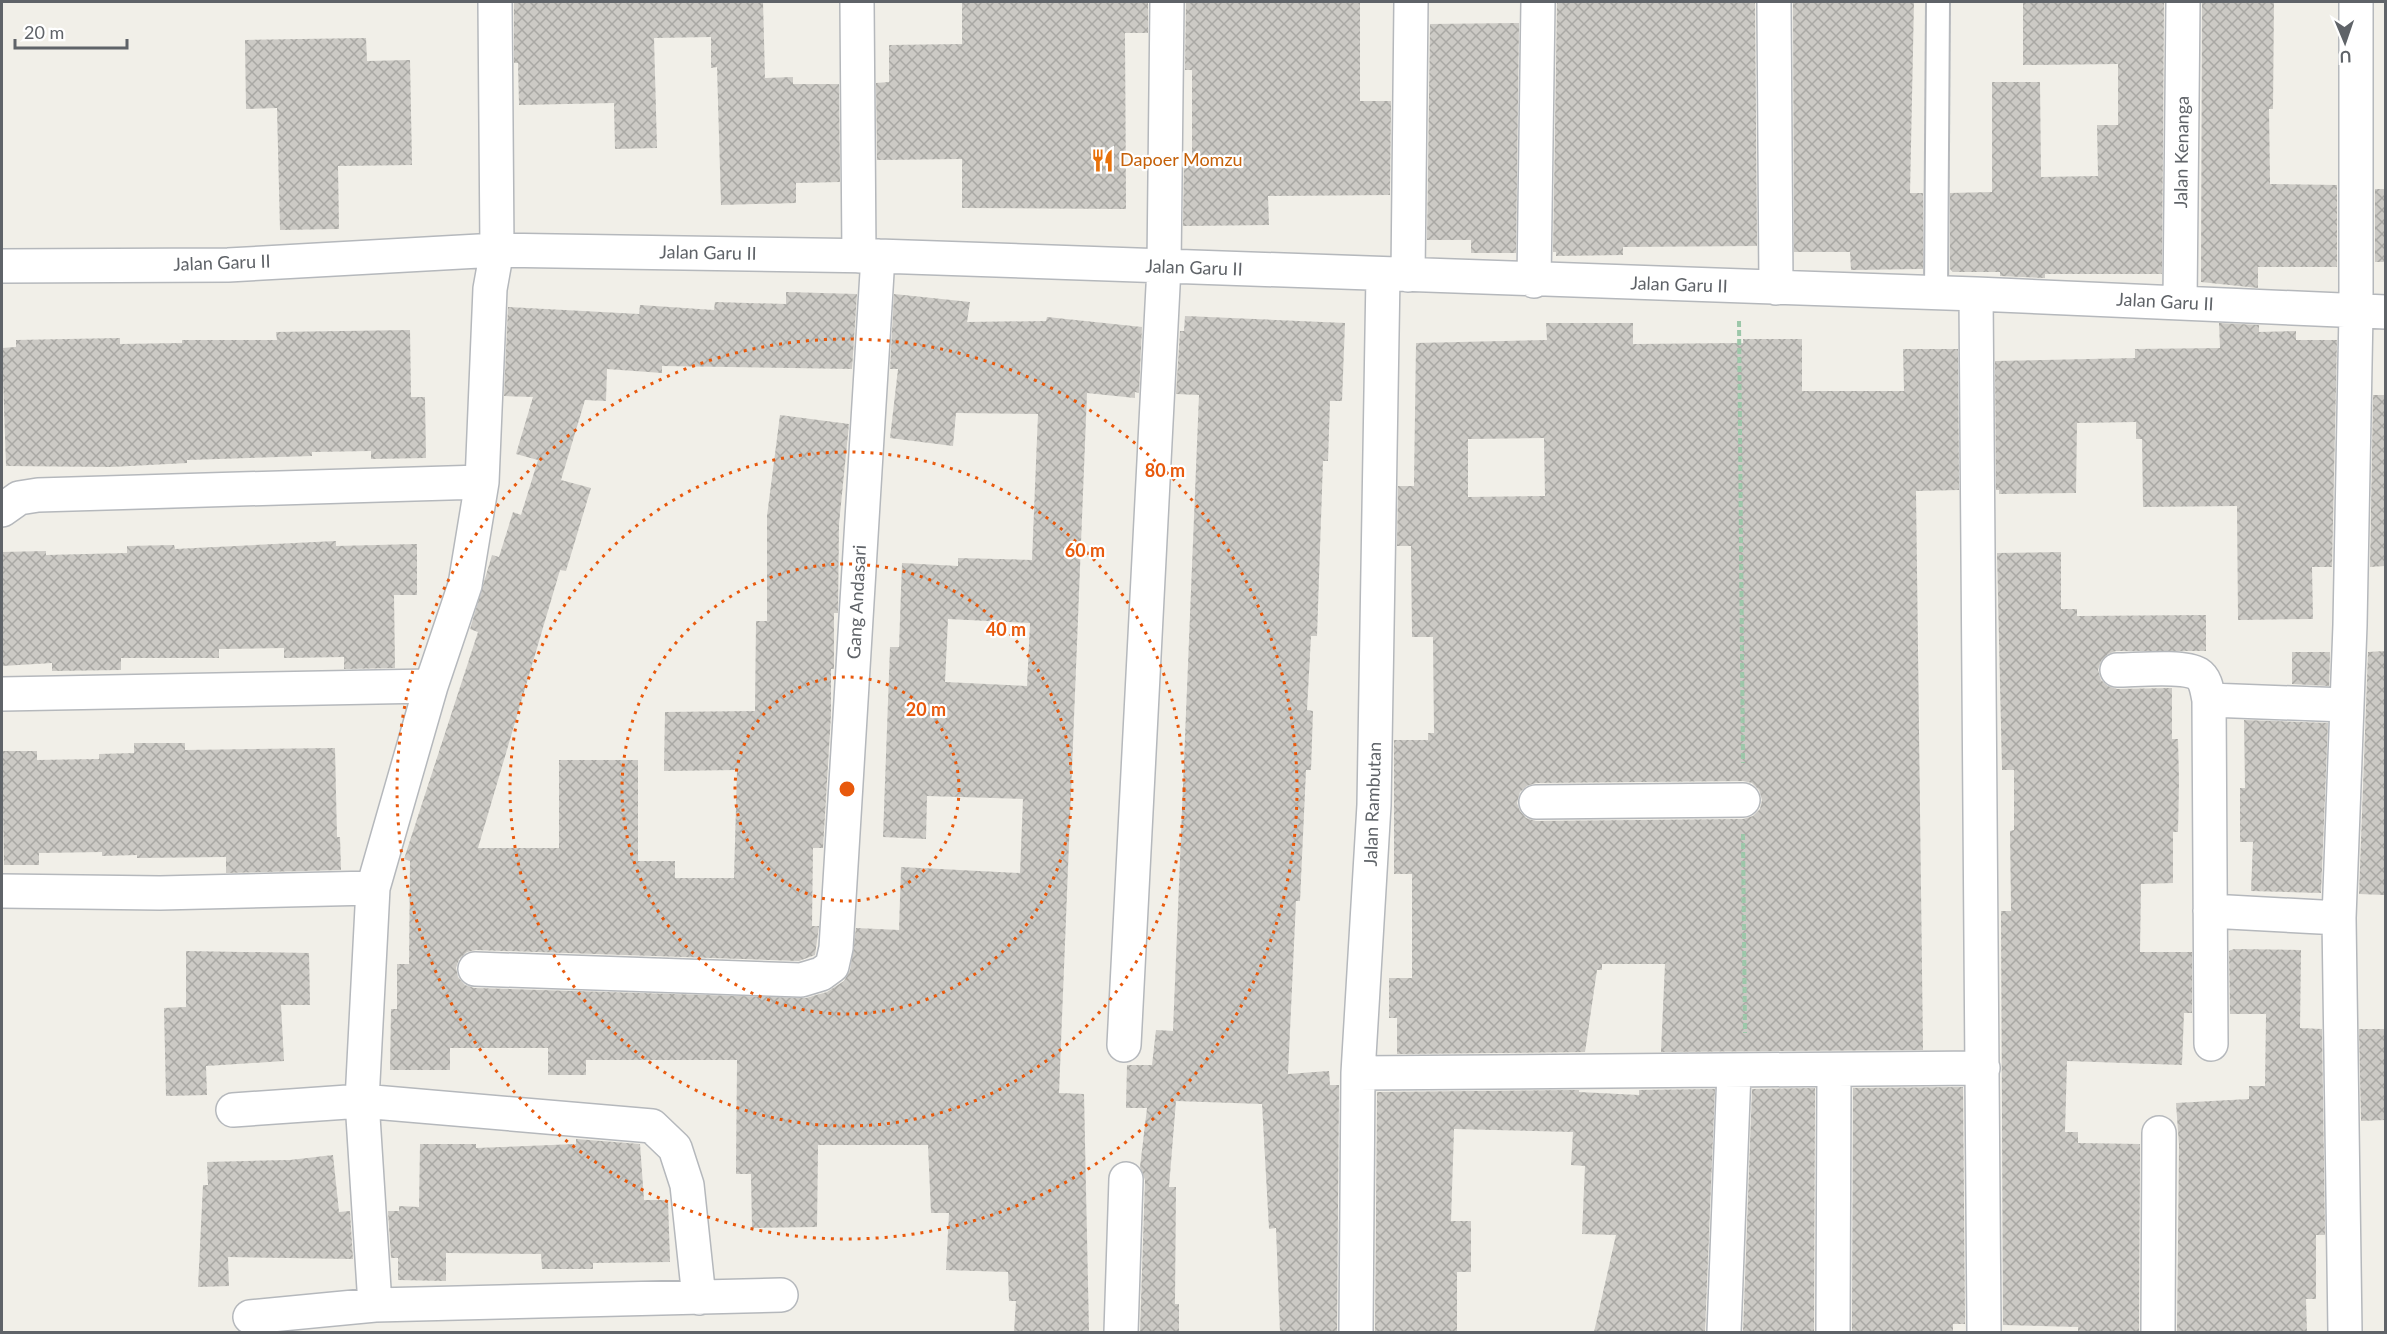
<svg xmlns="http://www.w3.org/2000/svg" width="2387" height="1334" font-family="Lato,sans-serif">
<style>
.building{fill:url(#building-cross-hatch);fill-rule:evenodd}
.lines{fill:none;stroke-linecap:round;stroke-linejoin:round}
.lane-casing{stroke:#b5b8bc;stroke-width:26}
.street-casing{stroke:#b5b8bc;stroke-width:36}
.path{stroke:#9cc7a9;stroke-width:4;stroke-dasharray:6 3;stroke-linecap:butt}
.lane{stroke:#fff;stroke-width:22}
.street{stroke:#fff;stroke-width:33}
.ring{fill:none;stroke:#e8590c;stroke-width:3;stroke-dasharray:3 6}
.labels{text-anchor:middle;stroke-width:4.5;stroke-linejoin:round;paint-order:stroke}
.street-label{font-size:18px;fill:#5f6368;stroke:#fff}
.food-label{font-size:18px;fill:#c56008;stroke:#fff;text-anchor:start}
.centre{fill:#e8590c;stroke:#fff;stroke-width:3}
.ring-label{font-size:18px;text-anchor:middle;font-weight:bold;fill:#e8590c;stroke:#fff;stroke-width:4.5;stroke-linejoin:round;paint-order:stroke}
</style>
<defs>
<pattern id="building-cross-hatch" width="8" height="8" patternUnits="userSpaceOnUse" patternTransform="scale(1.5)"><rect width="8" height="8" fill="#cccac5"/><path d="M0 0l8 8M0 8l8-8" fill="none" stroke="#a9a8a4"/></pattern>
</defs>
<rect width="100%" height="100%" fill="#f1efe8"/>
<path class="building" d="M 514,2 L 763,2 L 765,78 L 793,77 L 793,84 L 839,84 L 840,182 L 796,183 L 796,203 L 721,205 L 717,67 L 711,68 L 711,37 L 654,38 L 657,148 L 615,149 L 614,103 L 519,105 L 518,63 L 514,63 Z
M 962,2 L 1148,2 L 1148,33 L 1125,33 L 1126,209 L 962,208 L 962,159 L 877,160 L 876,83 L 889,82 L 889,45 L 962,44 Z
M 1186,2 L 1360,2 L 1360,101 L 1391,101 L 1390,195 L 1268,196 L 1269,225 L 1183,226 L 1184,159 L 1192,159 L 1192,70 L 1185,70 Z
M 1557,2 L 1755,2 L 1757,246 L 1623,247 L 1623,255 L 1556,256 L 1556,252 L 1553,252 Z
M 1793,2 L 1914,2 L 1910,193 L 1923,193 L 1923,269 L 1851,270 L 1850,252 L 1794,252 Z
M 2023,2 L 2164,2 L 2162,274 L 2045,274 L 2045,278 L 2000,276 L 2000,272 L 1953,272 L 1950,269 L 1950,193 L 1992,192 L 1992,82 L 2040,82 L 2041,177 L 2098,176 L 2097,125 L 2118,125 L 2118,64 L 2023,65 Z
M 2202,2 L 2274,2 L 2273,109 L 2269,109 L 2270,184 L 2337,185 L 2337,267 L 2258,267 L 2258,288 L 2201,282 Z
M 1519,23 L 1516,253 L 1471,253 L 1471,240 L 1427,240 L 1430,24 Z
M 366,38 L 367,61 L 410,60 L 412,165 L 338,166 L 339,229 L 280,230 L 277,108 L 246,109 L 245,40 Z
M 2375,189 L 2385,189 L 2385,262 L 2375,262 Z
M 786,292 L 857,294 L 852,369 L 662,366 L 662,373 L 607,369 L 606,401 L 585,400 L 561,480 L 591,488 L 566,571 L 560,570 L 478,848 L 559,848 L 559,760 L 638,760 L 638,861 L 675,861 L 675,878 L 734,878 L 737,770 L 664,771 L 665,712 L 755,711 L 756,621 L 767,621 L 767,516 L 780,415 L 849,424 L 839,524 L 838,613 L 834,613 L 834,669 L 831,669 L 831,715 L 823,848 L 813,848 L 812,926 L 819,926 L 815,955 L 799,961 L 476,950 L 467,952 L 459,959 L 456,968 L 458,977 L 465,985 L 474,988 L 806,998 L 827,992 L 844,981 L 850,970 L 856,928 L 899,930 L 901,867 L 1020,873 L 1023,799 L 927,796 L 926,839 L 883,837 L 890,647 L 899,647 L 902,563 L 958,566 L 958,558 L 1032,560 L 1038,414 L 956,413 L 953,446 L 890,438 L 898,369 L 890,369 L 894,294 L 970,302 L 967,322 L 1046,321 L 1047,317 L 1142,327 L 1139,393 L 1135,392 L 1135,398 L 1087,393 L 1059,1093 L 1084,1094 L 1089,1332 L 1014,1332 L 1016,1301 L 1009,1301 L 1008,1272 L 946,1270 L 949,1213 L 931,1213 L 928,1145 L 818,1145 L 817,1227 L 752,1228 L 751,1174 L 736,1174 L 737,1060 L 586,1060 L 586,1075 L 548,1075 L 548,1048 L 450,1048 L 450,1070 L 390,1070 L 391,1009 L 397,1009 L 397,964 L 409,964 L 410,861 L 404,859 L 478,632 L 470,629 L 492,555 L 499,557 L 513,512 L 521,515 L 538,460 L 516,454 L 533,397 L 504,396 L 508,307 L 639,314 L 640,305 L 714,310 L 715,302 L 786,304 ZM 948,619 L 1030,623 L 1027,686 L 945,682 Z
M 1185,316 L 1345,323 L 1342,401 L 1330,401 L 1328,461 L 1323,461 L 1317,636 L 1311,636 L 1307,710 L 1313,711 L 1311,770 L 1306,770 L 1300,901 L 1296,901 L 1288,1074 L 1329,1071 L 1330,1085 L 1339,1085 L 1337,1332 L 1280,1332 L 1276,1228 L 1269,1229 L 1262,1104 L 1176,1101 L 1169,1187 L 1176,1187 L 1175,1304 L 1179,1304 L 1179,1332 L 1140,1332 L 1145,1180 L 1140,1167 L 1147,1108 L 1126,1108 L 1127,1065 L 1152,1065 L 1156,1030 L 1173,1031 L 1199,395 L 1176,394 L 1180,331 L 1184,331 Z
M 1546,323 L 1633,323 L 1633,344 L 1743,343 L 1743,339 L 1802,339 L 1802,391 L 1904,391 L 1903,349 L 1958,349 L 1959,490 L 1916,491 L 1923,1050 L 1661,1052 L 1665,964 L 1602,964 L 1602,970 L 1597,970 L 1585,1052 L 1397,1054 L 1397,1018 L 1389,1018 L 1389,978 L 1412,978 L 1412,874 L 1394,874 L 1394,740 L 1428,740 L 1428,733 L 1434,733 L 1433,637 L 1412,637 L 1411,546 L 1397,546 L 1398,486 L 1414,486 L 1416,343 L 1547,340 ZM 1544,438 L 1545,496 L 1468,497 L 1468,439 ZM 1743,781 L 1752,783 L 1759,790 L 1762,800 L 1760,809 L 1753,816 L 1743,819 L 1536,821 L 1526,818 L 1520,811 L 1517,803 L 1520,792 L 1527,786 L 1536,783 Z
M 2219,323 L 2259,325 L 2259,332 L 2296,331 L 2296,340 L 2337,340 L 2332,567 L 2312,567 L 2313,619 L 2238,620 L 2237,506 L 2143,507 L 2142,439 L 2136,439 L 2136,422 L 2077,423 L 2076,493 L 1999,494 L 1999,490 L 1996,490 L 1995,361 L 2135,358 L 2135,349 L 2220,348 Z
M 410,330 L 411,397 L 425,397 L 426,458 L 371,459 L 371,451 L 312,452 L 312,456 L 187,460 L 187,463 L 111,467 L 6,466 L 2,348 L 16,347 L 16,340 L 120,338 L 120,344 L 182,343 L 182,340 L 277,340 L 276,332 Z
M 2373,395 L 2385,395 L 2385,566 L 2370,567 Z
M 336,541 L 336,546 L 417,544 L 417,595 L 394,595 L 395,668 L 344,669 L 344,657 L 284,658 L 284,648 L 219,649 L 219,658 L 121,658 L 121,670 L 52,671 L 52,663 L 2,666 L 2,552 L 46,551 L 46,555 L 127,553 L 127,546 L 174,545 L 175,549 Z
M 2061,552 L 2061,609 L 2077,609 L 2077,616 L 2206,615 L 2206,651 L 2116,651 L 2108,654 L 2101,661 L 2098,670 L 2101,680 L 2108,686 L 2117,689 L 2172,688 L 2172,739 L 2178,739 L 2179,782 L 2178,832 L 2173,832 L 2173,883 L 2141,884 L 2140,952 L 2192,952 L 2192,1013 L 2184,1013 L 2182,1065 L 2067,1061 L 2065,1132 L 2078,1132 L 2078,1143 L 2140,1144 L 2139,1332 L 2078,1332 L 2078,1327 L 2003,1325 L 2001,911 L 2011,911 L 2010,831 L 2014,830 L 2014,770 L 2002,770 L 1997,553 Z
M 2385,651 L 2385,895 L 2359,894 L 2368,652 Z
M 2292,652 L 2330,652 L 2329,686 L 2292,684 Z
M 2244,720 L 2328,723 L 2321,893 L 2251,891 L 2253,842 L 2240,842 L 2240,788 L 2245,788 Z
M 134,743 L 185,743 L 185,750 L 335,748 L 337,837 L 340,837 L 341,870 L 226,873 L 226,857 L 137,858 L 137,855 L 102,856 L 102,852 L 39,853 L 39,865 L 4,865 L 2,751 L 37,751 L 37,760 L 99,759 L 99,754 L 134,753 Z
M 2234,949 L 2301,950 L 2300,1028 L 2322,1029 L 2325,1235 L 2316,1235 L 2316,1299 L 2306,1299 L 2307,1332 L 2177,1332 L 2179,1145 L 2176,1103 L 2249,1099 L 2249,1086 L 2265,1086 L 2266,1014 L 2230,1014 L 2229,951 Z
M 186,951 L 309,953 L 310,1005 L 281,1005 L 284,1061 L 206,1066 L 207,1095 L 166,1096 L 164,1008 L 186,1007 Z
M 2359,1029 L 2385,1029 L 2385,1120 L 2361,1121 Z
M 1963,1087 L 1965,1324 L 1953,1324 L 1953,1332 L 1852,1332 L 1853,1088 Z
M 1815,1088 L 1814,1332 L 1743,1332 L 1752,1089 Z
M 1715,1089 L 1705,1332 L 1594,1332 L 1616,1235 L 1582,1234 L 1585,1166 L 1571,1165 L 1573,1132 L 1454,1129 L 1451,1221 L 1471,1221 L 1471,1272 L 1457,1272 L 1457,1332 L 1375,1332 L 1377,1092 L 1579,1090 L 1579,1092 L 1639,1095 L 1639,1090 Z
M 576,1139 L 640,1144 L 644,1200 L 668,1200 L 670,1262 L 593,1263 L 593,1269 L 542,1269 L 541,1254 L 446,1253 L 446,1281 L 398,1280 L 398,1258 L 391,1258 L 388,1211 L 399,1211 L 399,1206 L 419,1207 L 420,1144 L 476,1144 L 476,1148 L 576,1144 Z
M 333,1155 L 339,1212 L 350,1211 L 353,1259 L 228,1257 L 229,1286 L 198,1287 L 203,1185 L 208,1185 L 207,1162 L 290,1160 Z"/>
<g class="lines">
<defs>
<path id="lane" d="M 1936,294 L 1938,2"/>
<path id="street" d="M 857,2 L 859,256
M 1774,2 L 1776,288
M 2,266 L 228,265 L 497,250 L 878,256 L 1976,294 L 2386,312
M 1408,275 L 1411,2
M 1534,281 L 1538,2
M 1976,294 L 1984,1332
M 2180,302 L 2183,2
M 2,510 L 19,498 L 38,495 L 482,482
M 2117,670 C 2136,670 2183,665 2198,674 C 2206,679 2207,691 2209,700 L 2345,705
M 2,694 L 431,686
M 2209,700 L 2211,1044
M 1536,802 L 1743,800
M 2,891 L 160,893 L 373,888
M 2210,911 L 2339,918
M 475,969 L 801,980 L 821,974 L 832,966 L 836,948 L 878,256
M 1124,1045 L 1164,267 L 1167,2
M 1358,1073 L 1983,1068
M 233,1110 L 362,1101 L 652,1126 L 675,1148 L 687,1185 L 699,1298
M 375,1305 L 362,1101 L 373,888 L 431,686 L 465,585 L 482,482 L 490,289 L 497,250 L 495,2
M 250,1317 L 375,1305 L 781,1295
M 1121,1332 L 1126,1179
M 1356,1332 L 1358,1073 L 1374,805 L 1383,275
M 1724,1332 L 1734,1071
M 1833,1332 L 1834,1071
M 2158,1332 L 2159,1133
M 2345,1332 L 2339,918 L 2350,625 L 2356,312 L 2356,2"/>
</defs>
<use href="#lane" class="lane-casing"/>
<use href="#street" class="street-casing"/>
<path class="path" d="M 1739,321 L 1743,763
M 1743,834 L 1745,1033"/>
<use href="#lane" class="lane"/>
<use href="#street" class="street"/>
</g>
<g class="ring">
<circle cx="847" cy="789" r="112"/>
<circle cx="847" cy="789" r="225"/>
<circle cx="847" cy="789" r="337"/>
<circle cx="847" cy="789" r="450"/>
</g>
<defs>
<symbol id="restaurant-bare" viewBox="-9 -9 18 18"><path d="M-5-6h1v4h1v-4h1v4h1v-4h1v5L-1.5 .5V6h-2V.5L-5-1ZM5-6V6H3V1.5H1.5Q1.5-4 5-6Z" fill="#e8710a" stroke="#fff" stroke-width="2.5" paint-order="stroke"/></symbol>
</defs>
<g fill-rule="evenodd">
<use href="#restaurant-bare" x="1086" y="144" width="33" height="33"/>
</g>
<g class="labels">
<g class="street-label">
<text transform="translate(2182 152) rotate(-89)" y="6">Jalan Kenanga</text>
<text transform="translate(708 253) rotate(1)" y="6">Jalan Garu II</text>
<text transform="translate(222 263) rotate(-2)" y="6">Jalan Garu II</text>
<text transform="translate(1194 268) rotate(2)" y="6">Jalan Garu II</text>
<text transform="translate(1679 285) rotate(2)" y="6">Jalan Garu II</text>
<text transform="translate(2165 302) rotate(3)" y="6">Jalan Garu II</text>
<text transform="translate(857 602) rotate(-87)" y="6">Gang Andasari</text>
<text transform="translate(1373 804) rotate(-88)" y="6">Jalan Rambutan</text>
</g>
<g class="food-label">
<text x="1120" y="166">Dapoer Momzu</text>
</g>
</g>
<circle cx="847" cy="789" r="9" class="centre"/>
<g class="ring-label">
<text x="1165" y="477">80 m</text>
<text x="1085" y="557">60 m</text>
<text x="1006" y="636">40 m</text>
<text x="926" y="716">20 m</text>
</g>
<rect width="2387" height="1334" fill="none" stroke="#5f6368" stroke-width="6"/>
<g transform="translate(2345 42) rotate(178)" stroke="#ffffff" stroke-width="4.5" paint-order="stroke">
<path d="M0-4.5L10 22L0 15L-10 22Z" fill="#5f6368"/>
<text y="-9" font-size="16" font-weight="bold" text-anchor="middle" fill="#5f6368">U</text>
</g>
<path d="M15 39v9h112v-9" fill="none" stroke="#5f6368" stroke-width="3"/>
<text x="24" y="39" font-size="18" fill="#5f6368" stroke="#ffffff" stroke-width="4.5" paint-order="stroke">20 m</text>
</svg>
